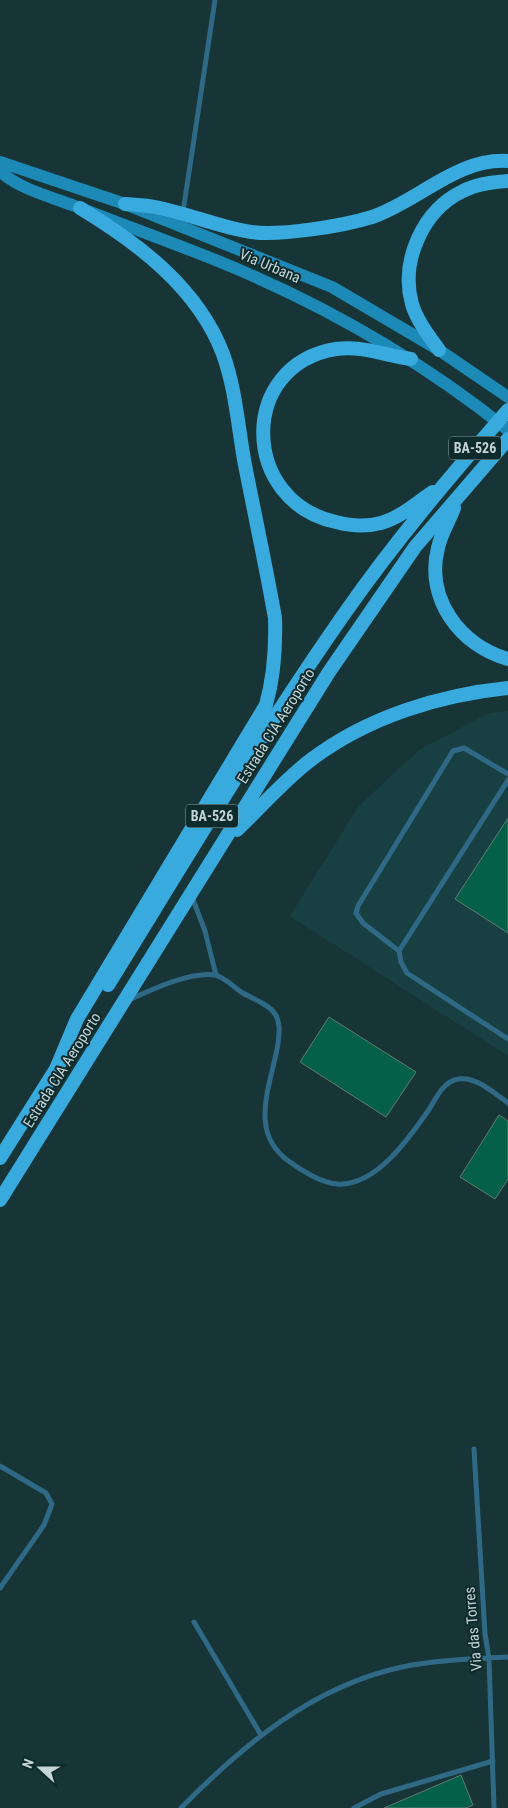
<svg xmlns="http://www.w3.org/2000/svg" width="508" height="1808" font-family="'Roboto Condensed',sans-serif">
<style>
.built{fill:#184043}
.building{fill:#056049;stroke:#617c71}
.lines{fill:none;stroke-linecap:round;stroke-linejoin:round}
.service{stroke:#2f6986;stroke-width:5}
.secondary{stroke:#1c89b6;stroke-width:12}
.trunk{stroke:#38aade;stroke-width:14}
.labels{text-anchor:middle;stroke-width:4;stroke-linejoin:round;paint-order:stroke}
.shield{fill:#0d2a2c;stroke:#8ea2a3;stroke-width:1}
.shield-label{font-size:14px;font-weight:bold;fill:#c5d5d6}
.street-label{font-size:15px;fill:#c5d5d6;stroke:#0d2a2c}
</style>
<rect width="100%" height="100%" fill="#173536"/>
<path class="built" d="M 508,711 L 508,1056 L 290,916 L 359,806 L 419,750 L 487,714 Z"/>
<path class="building" d="M 508,818 L 508,933 L 455,899 Z
M 329,1017 L 416,1072 L 386,1117 L 300,1062 Z
M 499,1115 L 508,1121 L 508,1179 L 495,1199 L 460,1177 Z
M 461,1775 L 473,1805 L 466,1808 L 384,1808 Z"/>
<g class="lines">
<path class="service" d="M 183,212 L 215,0
M 508,774 L 464,748 L 453,751 L 358,906 L 356,913 L 363,923 L 399,951 L 401,962 L 407,973 L 508,1039
M 192,897 L 205,931 L 216,975
M 399,951 L 508,780
M 129,1000 C 151,990 191,971 215,975 C 224,977 234,987 241,992 C 251,998 269,1004 275,1014 C 281,1023 279,1034 278,1044 C 271,1085 247,1133 290,1162 C 302,1171 322,1183 337,1184 C 376,1187 410,1137 430,1108 C 436,1098 444,1081 458,1079 C 476,1076 494,1093 508,1103
M 474,1449 L 485,1634 L 489,1658 L 494,1808
M 0,1466 L 46,1493 L 52,1504 L 44,1525 L 0,1588
M 194,1622 L 261,1735
M 181,1808 C 243,1745 313,1686 402,1667 C 436,1660 473,1659 508,1657
M 354,1808 L 381,1794 L 493,1761"/>
<path class="secondary" d="M 0,162 L 125,204 L 332,287 L 439,350 L 508,397
M 0,171 C 19,189 51,197 75,206 C 121,224 168,241 213,259 C 320,302 418,358 508,430"/>
<path class="trunk" d="M 125,204 C 135,205 145,205 155,207 C 187,213 218,227 251,232 C 281,236 343,226 372,217 C 419,201 456,158 508,161
M 439,350 C 429,336 417,321 412,304 C 400,261 423,210 463,191 C 476,184 494,182 508,181
M 411,359 C 387,356 361,345 336,349 C 237,365 241,502 336,522 C 351,526 366,527 381,523 C 400,518 416,503 433,492
M 454,508 C 449,522 441,533 438,548 C 425,598 460,646 508,659
M 237,830 C 261,807 286,778 312,759 C 368,717 439,695 508,688
M 108,985 C 186,859 262,731 347,610 C 396,540 452,474 508,410
M 56,1069 L 77,1019 L 266,705 C 274,676 276,648 275,618 C 266,567 255,516 245,465 C 238,428 236,390 223,354 C 198,288 138,243 80,208
M 0,1158 L 61,1061
M 0,1200 L 329,672 L 415,547 L 508,439"/>
</g>
<g class="labels">
<g class="shield">
<rect x="449" y="436.5" width="52" height="23" rx="4"/>
<rect x="186" y="804.5" width="52" height="23" rx="4"/>
</g>
<g class="shield-label">
<text x="475" y="453">BA-526</text>
<text x="212" y="821">BA-526</text>
</g>
<g class="street-label">
<text transform="translate(270 266) rotate(23)" y="5">Via Urbana</text>
<text transform="translate(276 726) rotate(-58)" y="5">Estrada CIA Aeroporto</text>
<text transform="translate(62 1070) rotate(-58)" y="5">Estrada CIA Aeroporto</text>
<text transform="translate(473 1629) rotate(-95)" y="5">Via das Torres</text>
</g>
</g>
<g transform="translate(40 1768) rotate(291)" stroke="#0d2a2c" stroke-width="4" paint-order="stroke">
<path d="M0-4L9 19L0 12L-9 19Z" fill="#c5d5d6"/>
<text y="-8" font-size="14" font-weight="bold" text-anchor="middle" fill="#c5d5d6">N</text>
</g>
</svg>
